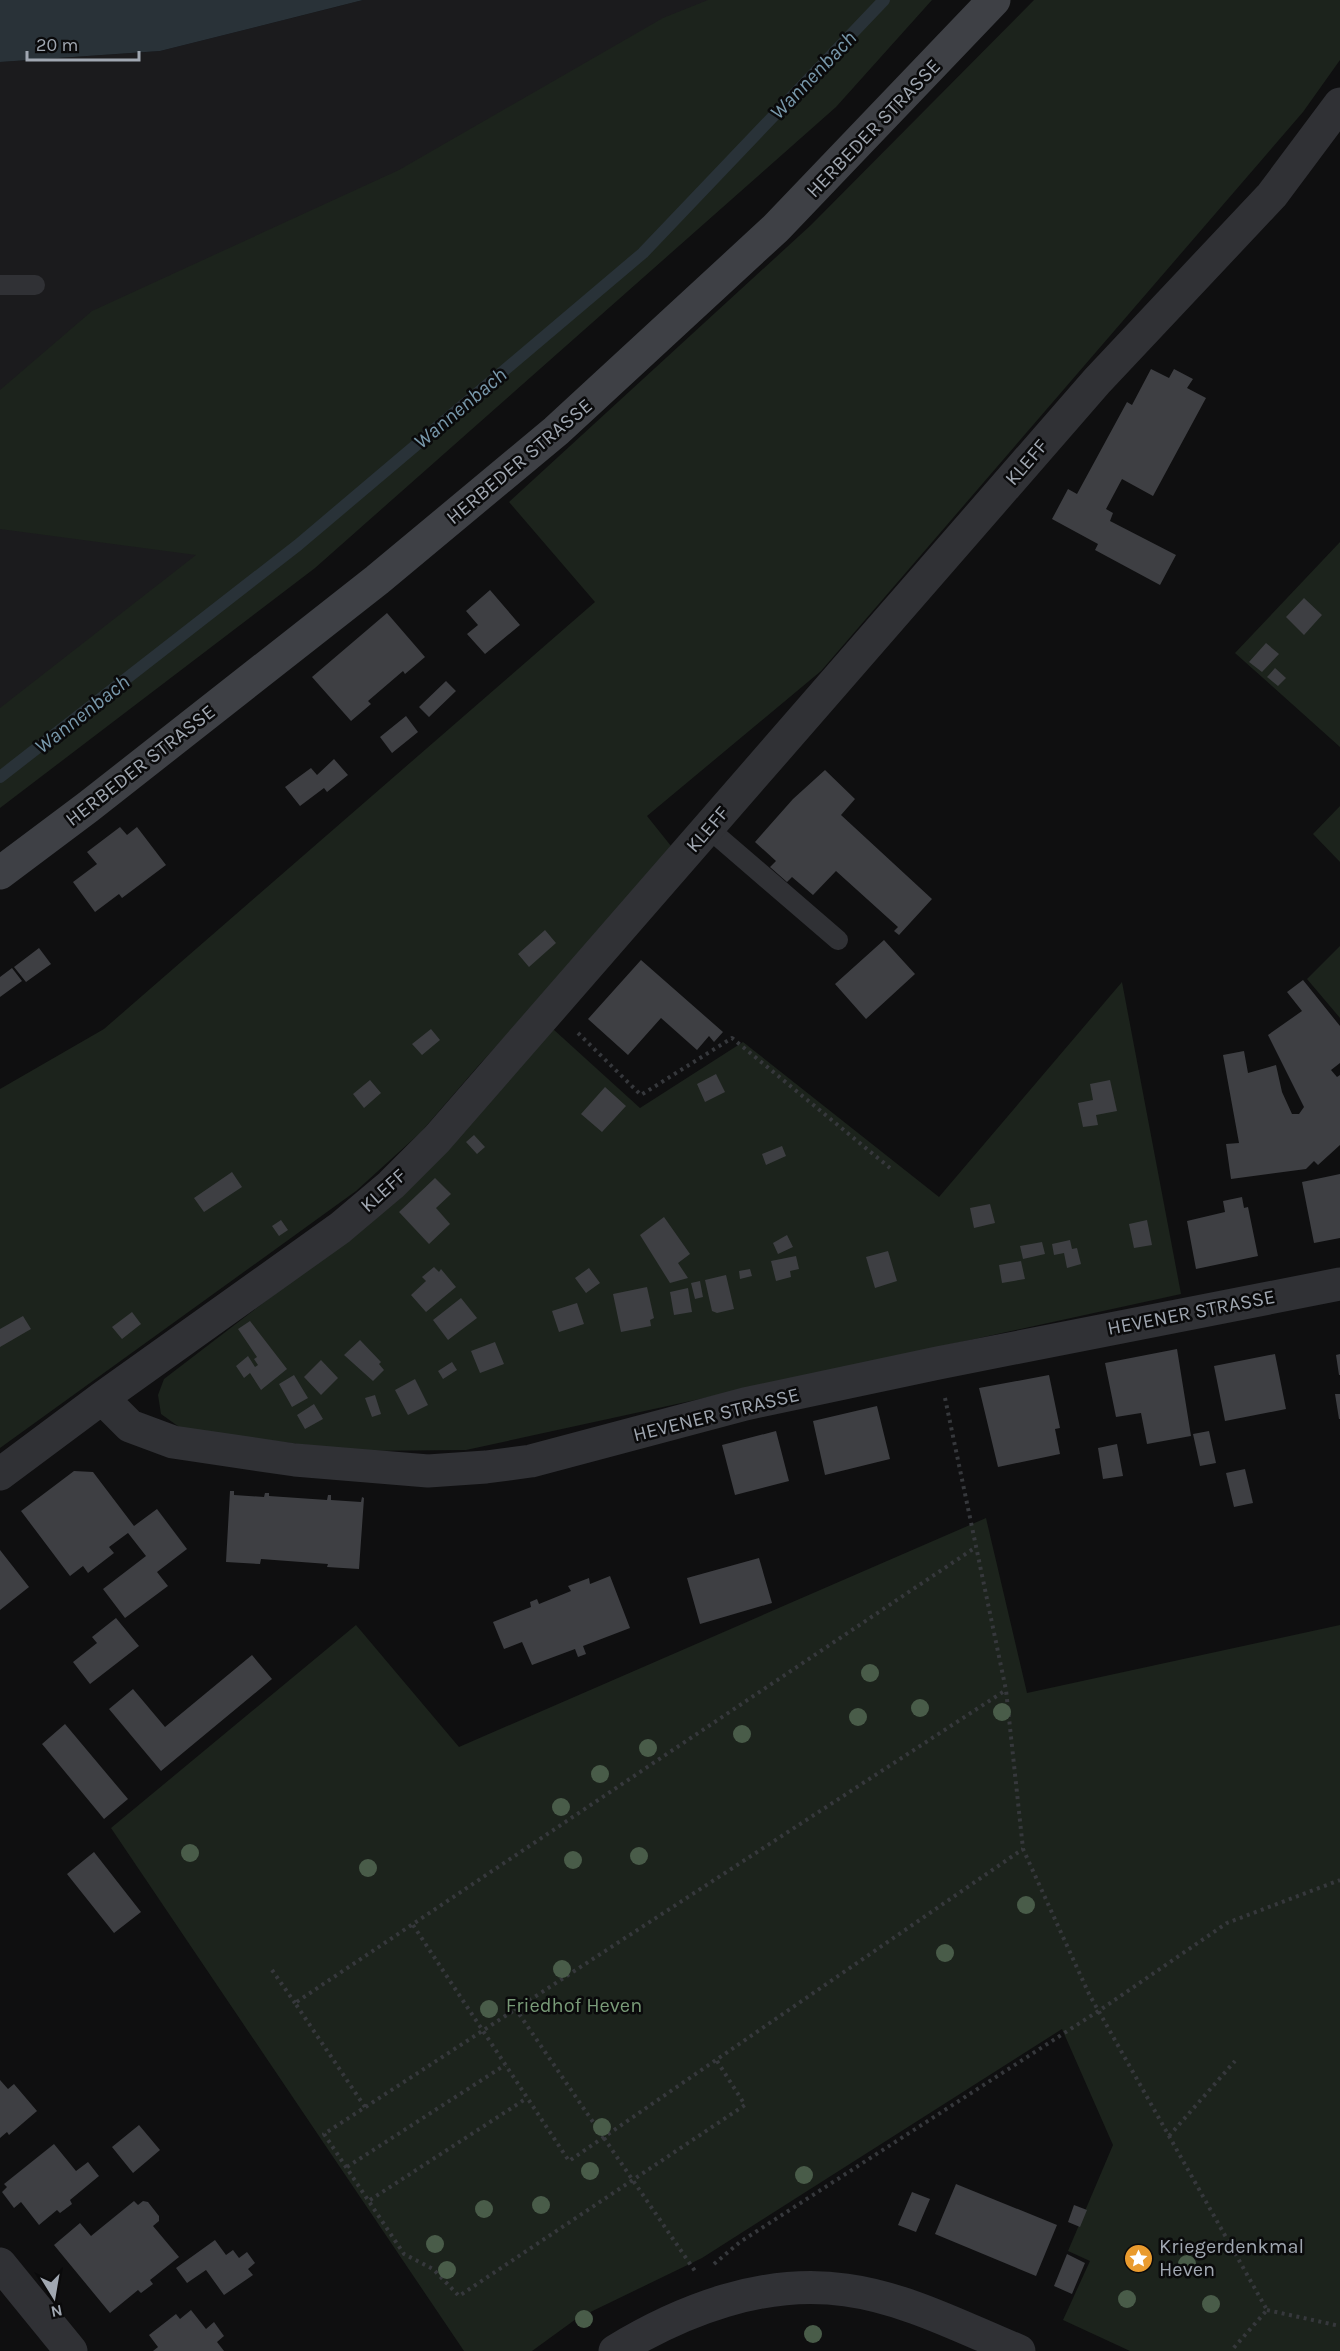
<svg xmlns="http://www.w3.org/2000/svg" width="1340" height="2351" font-family="Karla,sans-serif">
<style>
.built{fill:#1b1b1d}
.green{fill:#1c231c}
.water{fill:#293238}
.lines{fill:none;stroke-linecap:round;stroke-linejoin:round}
.stream{stroke:#293238;stroke-width:12}
.building{fill:#3e3f43}
.path{stroke:#36383c;stroke-width:4;stroke-dasharray:3 4.5;stroke-linecap:butt}
.lane{stroke:#303135;stroke-width:20}
.street{stroke:#303135;stroke-width:33}
.secondary{stroke:#3e4045;stroke-width:33}
.tree{fill:#495c49}
.labels{text-anchor:middle;stroke-width:5;stroke-linejoin:round;paint-order:stroke}
.street-label{font-size:20px;fill:#a0a7b1;stroke:#0a0a0b}
.park-label{font-size:20px;fill:#799b78;stroke:#0a0a0b}
.poi-label{font-size:20px;fill:#a0a7b1;stroke:#0a0a0b;text-anchor:start}
.water-label{font-size:21px;font-style:italic;fill:#7898ab;stroke:#0a0a0b}
</style>
<rect width="100%" height="100%" fill="#0f0f10"/>
<path class="built" d="M 363,0 L 869,0 L 0,758 L 0,62 L 160,51 Z"/>
<path class="green" d="M 708,0 L 932,0 L 836,107 L 315,568 L 0,808 L 0,708 L 196,555 L 0,529 L 0,390 L 92,311 L 399,170 L 663,18 Z
M 1034,0 L 1340,0 L 1340,60 L 1303,112 L 821,671 L 647,816 L 675,851 L 479,1065 L 421,1132 L 356,1191 L 0,1448 L 0,1089 L 104,1029 L 595,602 L 509,502 L 811,225 Z
M 1340,542 L 1340,747 L 1235,653 Z
M 1340,806 L 1340,862 L 1313,834 Z
M 1340,946 L 1340,1018 L 1307,979 Z
M 1122,982 L 1181,1294 L 466,1450 L 352,1451 L 182,1429 L 161,1414 L 158,1395 L 164,1379 L 343,1242 L 553,1029 L 640,1108 L 743,1042 L 939,1197 Z
M 986,1518 L 1027,1693 L 1340,1625 L 1340,2351 L 1130,2351 L 1063,2320 L 1090,2261 L 1068,2251 L 1113,2145 L 1062,2029 L 702,2258 L 576,2319 L 532,2351 L 464,2351 L 111,1828 L 356,1625 L 459,1747 Z"/>
<path class="water" d="M 0,0 L 363,0 L 160,51 L 0,62 Z"/>
<g class="lines">
<path class="stream" d="M 0,777 L 298,545 L 643,253 L 884,0"/>
</g>
<path class="building" d="M 1151,369 L 1169,378 L 1174,369 L 1193,379 L 1187,388 L 1206,398 L 1153,496 L 1122,479 L 1106,509 L 1113,513 L 1110,521 L 1176,555 L 1160,585 L 1095,550 L 1098,544 L 1052,519 L 1068,489 L 1077,494 L 1127,402 L 1132,405 Z
M 490,590 L 520,625 L 485,654 L 467,634 L 478,625 L 466,611 Z
M 1304,598 L 1322,615 L 1304,635 L 1286,617 Z
M 387,613 L 425,657 L 405,674 L 403,671 L 368,701 L 371,704 L 351,721 L 312,677 Z
M 1266,643 L 1279,654 L 1262,672 L 1249,662 Z
M 1275,668 L 1286,678 L 1278,686 L 1267,677 Z
M 446,681 L 456,691 L 429,717 L 419,707 Z
M 406,716 L 418,732 L 392,753 L 380,737 Z
M 334,759 L 348,775 L 327,792 L 324,788 L 300,806 L 285,787 L 311,768 L 317,775 Z
M 825,770 L 855,799 L 841,815 L 932,899 L 899,935 L 894,931 L 898,927 L 836,871 L 813,895 L 792,877 L 787,882 L 770,867 L 776,861 L 755,842 L 793,799 Z
M 120,827 L 127,835 L 137,827 L 166,865 L 122,898 L 119,894 L 95,912 L 73,882 L 97,864 L 87,852 Z
M 545,930 L 556,943 L 529,967 L 518,954 Z
M 884,940 L 915,974 L 866,1019 L 835,984 Z
M 39,948 L 51,964 L 26,982 L 14,967 Z
M 641,960 L 723,1032 L 714,1042 L 709,1036 L 697,1050 L 661,1018 L 628,1055 L 588,1019 Z
M 12,968 L 22,981 L 0,997 L 0,977 Z
M 1303,980 L 1340,1026 L 1340,1063 L 1331,1070 L 1337,1077 L 1340,1075 L 1340,1145 L 1318,1165 L 1314,1161 L 1306,1169 L 1231,1179 L 1226,1144 L 1239,1143 L 1223,1055 L 1244,1051 L 1248,1073 L 1276,1065 L 1282,1092 L 1292,1114 L 1299,1114 L 1304,1107 L 1268,1035 L 1302,1011 L 1287,992 Z
M 431,1029 L 440,1040 L 422,1055 L 412,1044 Z
M 716,1074 L 725,1092 L 705,1102 L 697,1084 Z
M 370,1080 L 381,1093 L 364,1108 L 353,1094 Z
M 1110,1080 L 1117,1111 L 1096,1115 L 1098,1125 L 1083,1127 L 1078,1103 L 1093,1100 L 1090,1084 Z
M 605,1087 L 626,1106 L 602,1132 L 581,1114 Z
M 474,1135 L 485,1147 L 477,1154 L 466,1142 Z
M 782,1146 L 786,1156 L 766,1165 L 762,1154 Z
M 232,1172 L 242,1187 L 204,1212 L 194,1198 Z
M 1340,1174 L 1340,1238 L 1314,1243 L 1302,1182 Z
M 435,1178 L 451,1194 L 436,1208 L 450,1224 L 429,1244 L 399,1212 Z
M 1242,1197 L 1244,1208 L 1248,1207 L 1258,1256 L 1196,1269 L 1187,1221 L 1225,1212 L 1223,1201 Z
M 990,1204 L 995,1223 L 974,1228 L 970,1208 Z
M 664,1217 L 690,1254 L 678,1263 L 688,1278 L 670,1283 L 640,1235 Z
M 281,1220 L 288,1230 L 279,1236 L 272,1226 Z
M 1147,1220 L 1152,1245 L 1134,1248 L 1129,1224 Z
M 787,1235 L 793,1247 L 778,1254 L 773,1243 Z
M 1070,1240 L 1072,1249 L 1077,1248 L 1081,1264 L 1067,1268 L 1064,1253 L 1054,1255 L 1052,1244 Z
M 1042,1242 L 1045,1254 L 1023,1259 L 1020,1246 Z
M 888,1251 L 897,1281 L 875,1288 L 866,1257 Z
M 796,1256 L 799,1269 L 790,1271 L 791,1277 L 776,1281 L 771,1261 Z
M 1021,1261 L 1025,1279 L 1002,1283 L 999,1265 Z
M 434,1267 L 439,1272 L 441,1269 L 456,1287 L 426,1312 L 411,1295 L 426,1281 L 422,1277 Z
M 589,1268 L 600,1283 L 586,1293 L 575,1278 Z
M 750,1269 L 752,1276 L 740,1279 L 739,1271 Z
M 726,1275 L 734,1309 L 717,1313 L 712,1311 L 705,1280 Z
M 700,1281 L 703,1297 L 695,1299 L 691,1283 Z
M 647,1287 L 654,1318 L 650,1320 L 651,1326 L 621,1332 L 613,1294 Z
M 688,1288 L 692,1312 L 674,1315 L 670,1292 Z
M 461,1298 L 477,1318 L 448,1340 L 433,1320 Z
M 577,1303 L 584,1324 L 559,1332 L 552,1311 Z
M 132,1312 L 141,1324 L 122,1339 L 112,1327 Z
M 23,1316 L 31,1329 L 0,1347 L 0,1329 Z
M 250,1321 L 287,1369 L 261,1390 L 250,1373 L 244,1378 L 236,1366 L 248,1356 L 255,1367 L 258,1365 L 254,1359 L 257,1357 L 238,1329 Z
M 360,1340 L 381,1362 L 379,1364 L 384,1370 L 373,1381 L 344,1355 Z
M 495,1342 L 504,1364 L 480,1373 L 471,1351 Z
M 1177,1349 L 1191,1436 L 1147,1444 L 1141,1413 L 1116,1417 L 1105,1363 Z
M 1275,1354 L 1286,1409 L 1225,1421 L 1214,1366 Z
M 1340,1354 L 1340,1375 L 1339,1375 L 1336,1355 Z
M 321,1360 L 338,1378 L 321,1395 L 304,1377 Z
M 452,1362 L 457,1370 L 443,1379 L 438,1371 Z
M 294,1375 L 308,1398 L 292,1407 L 279,1384 Z
M 1049,1375 L 1060,1428 L 1055,1429 L 1060,1454 L 998,1467 L 979,1388 Z
M 415,1379 L 428,1405 L 408,1415 L 395,1390 Z
M 1335,1394 L 1340,1394 L 1340,1419 L 1339,1419 Z
M 375,1395 L 381,1414 L 372,1417 L 365,1398 Z
M 314,1404 L 323,1419 L 305,1429 L 297,1415 Z
M 877,1406 L 890,1459 L 825,1475 L 813,1421 Z
M 776,1431 L 789,1481 L 735,1495 L 722,1445 Z
M 1209,1431 L 1216,1463 L 1200,1466 L 1193,1434 Z
M 1117,1444 L 1123,1476 L 1103,1479 L 1098,1448 Z
M 1245,1469 L 1253,1503 L 1234,1507 L 1226,1473 Z
M 74,1471 L 93,1472 L 134,1526 L 157,1509 L 187,1549 L 157,1572 L 168,1586 L 125,1618 L 103,1589 L 146,1556 L 128,1533 L 109,1547 L 114,1553 L 88,1573 L 83,1566 L 70,1576 L 21,1511 Z
M 230,1491 L 234,1491 L 234,1495 L 264,1497 L 265,1493 L 269,1493 L 269,1496 L 327,1500 L 328,1495 L 331,1495 L 331,1500 L 361,1502 L 362,1497 L 364,1498 L 359,1569 L 327,1567 L 328,1564 L 261,1559 L 260,1564 L 226,1562 Z
M 0,1550 L 29,1587 L 0,1610 Z
M 759,1558 L 772,1603 L 700,1624 L 687,1578 Z
M 610,1576 L 630,1628 L 583,1646 L 586,1654 L 578,1657 L 575,1649 L 532,1665 L 522,1642 L 504,1649 L 493,1622 L 531,1607 L 530,1602 L 537,1599 L 539,1604 L 571,1591 L 568,1586 L 589,1578 L 590,1584 Z
M 116,1618 L 139,1646 L 90,1684 L 73,1662 L 97,1643 L 92,1637 Z
M 252,1655 L 272,1679 L 161,1771 L 109,1709 L 133,1689 L 165,1727 Z
M 65,1724 L 128,1799 L 104,1819 L 42,1744 Z
M 94,1852 L 141,1912 L 114,1933 L 67,1874 Z
M 0,2080 L 8,2089 L 14,2084 L 37,2111 L 9,2135 L 7,2132 L 0,2138 Z
M 139,2125 L 160,2150 L 133,2173 L 112,2147 Z
M 54,2144 L 76,2171 L 88,2162 L 99,2176 L 70,2200 L 72,2204 L 60,2213 L 57,2210 L 39,2225 L 21,2202 L 14,2208 L 2,2192 L 7,2187 L 4,2184 Z
M 956,2184 L 1057,2225 L 1036,2276 L 935,2234 Z
M 912,2192 L 930,2199 L 916,2232 L 898,2225 Z
M 134,2201 L 138,2205 L 143,2201 L 148,2202 L 159,2216 L 159,2221 L 153,2226 L 179,2257 L 150,2280 L 153,2284 L 141,2293 L 138,2290 L 110,2313 L 54,2245 L 80,2223 L 91,2236 Z
M 1074,2205 L 1087,2210 L 1080,2227 L 1068,2222 Z
M 215,2240 L 226,2255 L 233,2250 L 239,2258 L 247,2252 L 255,2263 L 248,2269 L 253,2275 L 224,2295 L 206,2270 L 187,2283 L 176,2268 Z
M 1067,2254 L 1085,2263 L 1072,2294 L 1054,2286 Z
M 191,2310 L 206,2329 L 214,2322 L 224,2336 L 217,2342 L 224,2351 L 153,2351 L 158,2347 L 149,2335 L 176,2314 L 180,2319 Z"/>
<g class="lines">
<path class="path" d="M 578,1033 L 641,1095 L 732,1038 L 890,1168
M 945,1398 L 1006,1690 L 1023,1849 L 1089,1994 L 1267,2310 L 1231,2351
M 413,1925 L 569,2161 L 1023,1849
M 272,1970 L 295,2003
M 515,2008 L 697,2274
M 717,2061 L 745,2105 L 459,2296 L 433,2269 L 404,2254 L 324,2134 L 1006,1690
M 365,2107 L 295,2003 L 976,1547
M 1169,2136 L 1235,2061
M 347,2167 L 505,2065
M 370,2200 L 527,2098
M 714,2264 L 740,2242 L 1100,2010 L 1227,1923 L 1340,1880
M 1267,2310 L 1340,2326"/>
<path class="lane" d="M 0,285 L 35,285
M 708,828 L 838,940"/>
<path class="street" d="M 102,1398 L 130,1426 L 173,1442 L 295,1460 L 428,1471 L 486,1467 L 531,1461 L 745,1404 L 938,1363 L 1340,1284
M 0,1474 L 102,1398 L 340,1228 L 391,1185 L 437,1139 L 1097,381 L 1272,195 L 1340,104
M 0,2264 L 71,2351
M 615,2351 C 682,2310 765,2278 846,2290 C 906,2298 963,2328 1019,2351"/>
<path class="secondary" d="M 0,873 L 88,807 L 377,580 L 556,431 L 776,228 L 994,0"/>
</g>
<g class="tree">
<circle cx="870" cy="1673" r="9"/>
<circle cx="920" cy="1708" r="9"/>
<circle cx="1002" cy="1712" r="9"/>
<circle cx="858" cy="1717" r="9"/>
<circle cx="742" cy="1734" r="9"/>
<circle cx="648" cy="1748" r="9"/>
<circle cx="600" cy="1774" r="9"/>
<circle cx="561" cy="1807" r="9"/>
<circle cx="190" cy="1853" r="9"/>
<circle cx="639" cy="1856" r="9"/>
<circle cx="573" cy="1860" r="9"/>
<circle cx="368" cy="1868" r="9"/>
<circle cx="1026" cy="1905" r="9"/>
<circle cx="945" cy="1953" r="9"/>
<circle cx="562" cy="1969" r="9"/>
<circle cx="489" cy="2009" r="9"/>
<circle cx="602" cy="2127" r="9"/>
<circle cx="590" cy="2171" r="9"/>
<circle cx="804" cy="2175" r="9"/>
<circle cx="541" cy="2205" r="9"/>
<circle cx="484" cy="2209" r="9"/>
<circle cx="435" cy="2244" r="9"/>
<circle cx="1187" cy="2264" r="9"/>
<circle cx="447" cy="2270" r="9"/>
<circle cx="1127" cy="2299" r="9"/>
<circle cx="1211" cy="2304" r="9"/>
<circle cx="584" cy="2319" r="9"/>
<circle cx="813" cy="2334" r="9"/>
</g>
<defs>
<symbol id="sight-disc" viewBox="-11 -11 22 22"><circle r="9.5" fill="#e99b2e" stroke="#0a0a0b"/><path d="M0-6L1.8-2.2L6-1.7L2.9 1.2L3.7 5.4L0 3.3L-3.7 5.4L-2.9 1.2L-6-1.7L-1.8-2.2Z" fill="#fff"/></symbol>
</defs>
<g fill-rule="evenodd">
<use href="#sight-disc" x="1122" y="2242" width="33" height="33"/>
</g>
<g class="labels">
<g class="street-label">
<text transform="translate(873 128) rotate(-46)" y="7">HERBEDER STRASSE</text>
<text transform="translate(519 461) rotate(-40)" y="7">HERBEDER STRASSE</text>
<text transform="translate(1026 462) rotate(-49)" y="7">KLEFF</text>
<text transform="translate(140 765) rotate(-38)" y="7">HERBEDER STRASSE</text>
<text transform="translate(707 829) rotate(-49)" y="7">KLEFF</text>
<text transform="translate(383 1190) rotate(-42)" y="7">KLEFF</text>
<text transform="translate(1191 1312) rotate(-11)" y="7">HEVENER STRASSE</text>
<text transform="translate(716 1414) rotate(-14)" y="7">HEVENER STRASSE</text>
</g>
<g class="park-label">
<text x="574" y="2012">Friedhof Heven</text>
</g>
<g class="poi-label">
<text x="1159" y="2253">Kriegerdenkmal<tspan x="1159" dy="23">Heven</tspan></text>
</g>
<g class="water-label">
<text transform="translate(813 75) rotate(-46)" y="7">Wannenbach</text>
<text transform="translate(460 408) rotate(-40)" y="7">Wannenbach</text>
<text transform="translate(82 714) rotate(-38)" y="7">Wannenbach</text>
</g>
</g>
<g transform="translate(54 2297) rotate(169)" stroke="#0a0a0b" stroke-width="4.5" paint-order="stroke">
<path d="M0-4.5L10 22L0 15L-10 22Z" fill="#a0a7b1"/>
<text y="-9" font-size="16" font-weight="bold" text-anchor="middle" fill="#a0a7b1">N</text>
</g>
<path d="M27 51v9h112v-9" fill="none" stroke="#a0a7b1" stroke-width="3"/>
<text x="36" y="51" font-size="18" fill="#a0a7b1" stroke="#0a0a0b" stroke-width="4.5" paint-order="stroke">20 m</text>
</svg>
